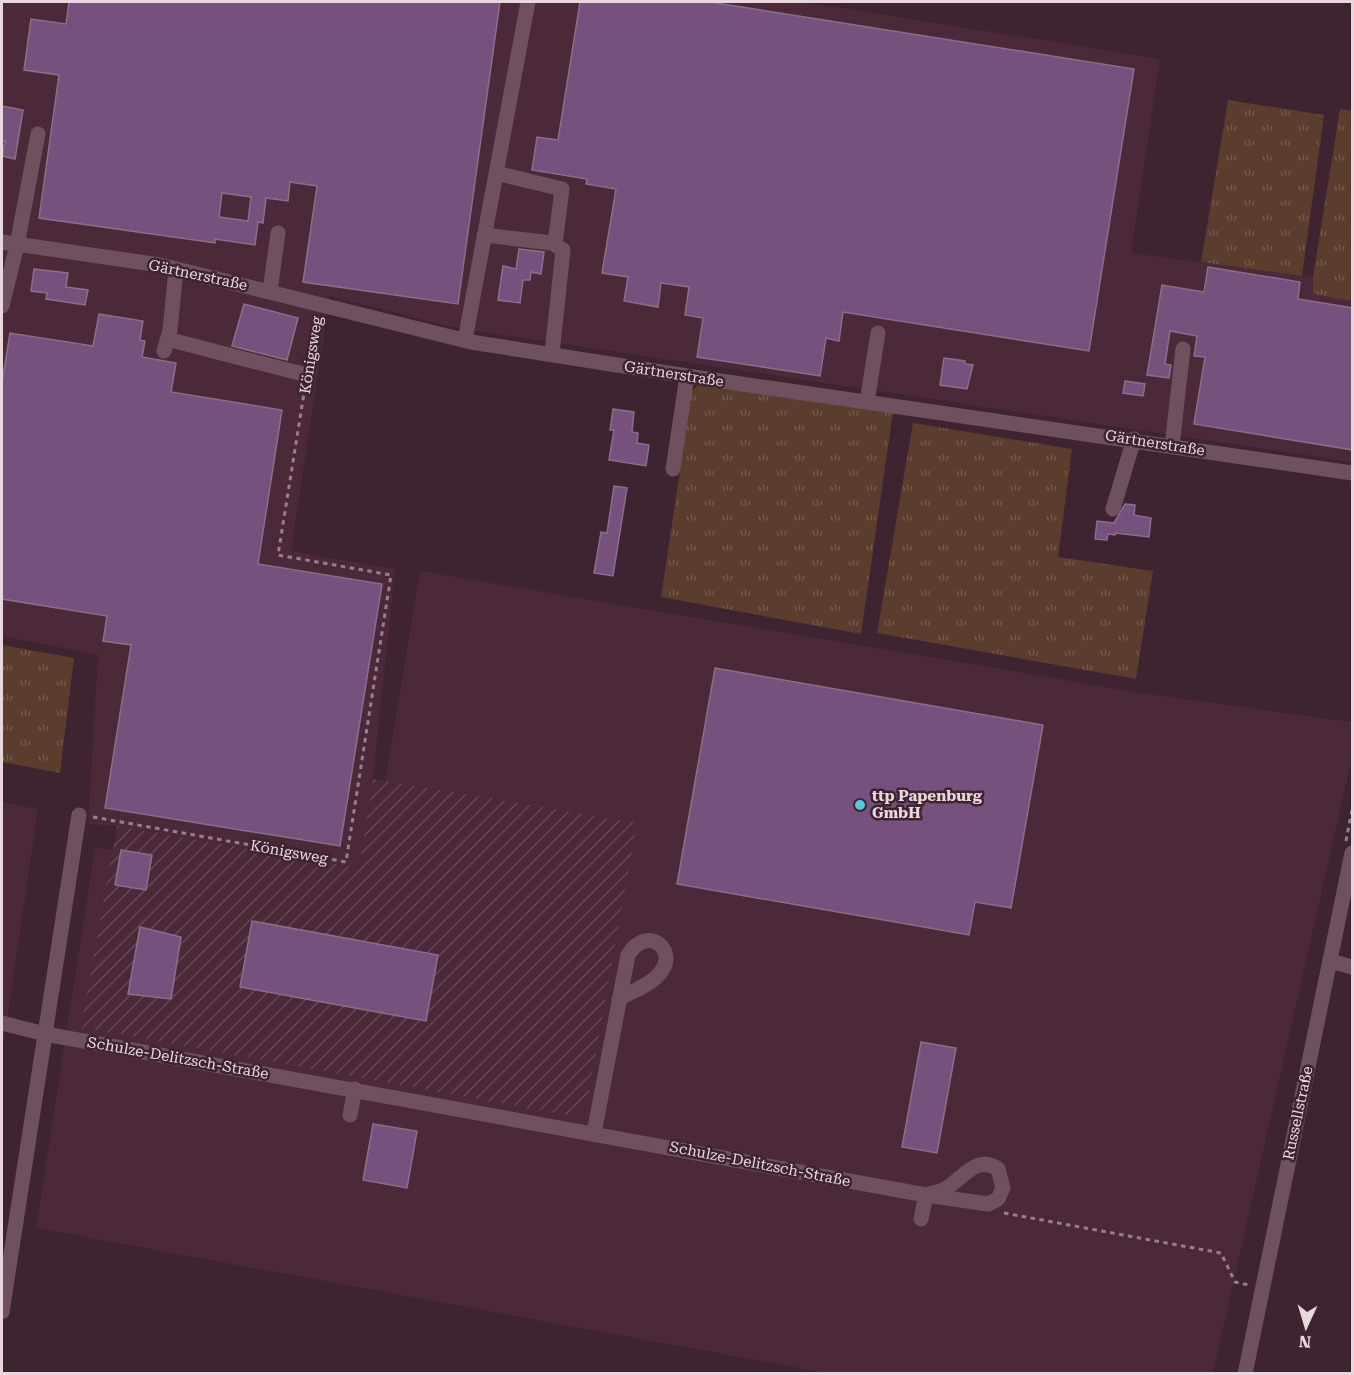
<svg xmlns="http://www.w3.org/2000/svg" width="1354" height="1375" font-family="'Roboto Serif',serif">
<style>
.built{fill:#4b2939}
.industrial{fill:url(#industrial-furrows)}
.grass{fill:url(#grass-tufts)}
.building{fill:#77517d;stroke:#867189;stroke-width:1.5;fill-rule:evenodd}
.lines{fill:none;stroke-linecap:round;stroke-linejoin:round}
.path{stroke:#96808a;stroke-width:3;stroke-dasharray:4.5 4.5;stroke-linecap:butt}
.minor{stroke:#6e505e;stroke-width:15}
.poi-dot{fill:#52cbd8;stroke:#3e2330;stroke-width:2}
.labels{text-anchor:middle;stroke-width:5;stroke-linejoin:round;paint-order:stroke}
.street-label{font-size:15px;fill:#e9d7de;stroke:#3e2330}
.poi-label{font-size:15px;font-weight:bold;fill:#e9d7de;stroke:#3e2330;text-anchor:start}
</style>
<defs>
<pattern id="industrial-furrows" width="10" height="10" patternUnits="userSpaceOnUse" patternTransform="scale(1.5)"><rect width="10" height="10" fill="#4b2939"/><path d="M-1 1l2-2M0 10L10 0M9 11l2-2" fill="none" stroke="#654755"/></pattern>
<pattern id="grass-tufts" width="24" height="20" patternUnits="userSpaceOnUse" patternTransform="scale(1.5)"><rect width="24" height="20" fill="#5b3d2d"/><path d="M3 7l-1-3M5 7V3M7 7l1-3M15 17l-1-3M17 17v-4M19 17l1-3" fill="none" stroke="#73584b"/></pattern>
</defs>
<rect width="100%" height="100%" fill="#3e2330"/>
<path class="built" d="M 2,2 L 806,2 L 1160,59 L 1131,253 L 1313,277 L 1313,294 L 1352,301 L 1352,462 L 450,327 L 330,296 L 291,551 L 395,569 L 373,779 L 359,868 L 117,826 L 88,824 L 98,655 L 2,636 Z
M 420,571 L 1148,694 L 1352,722 L 1352,757 L 1213,1373 L 826,1373 L 36,1228 L 95,848 L 121,850 L 367,892 Z
M 2,802 L 38,809 L 4,1041 L 2,1040 Z"/>
<path class="industrial" d="M 373,779 L 637,823 L 587,1102 L 577,1113 L 566,1115 L 81,1027 L 117,826 L 359,868 Z"/>
<path class="grass" d="M 1228,100 L 1324,115 L 1302,276 L 1201,262 Z
M 1340,109 L 1352,111 L 1352,301 L 1313,294 L 1313,277 Z
M 699,384 L 893,412 L 861,634 L 661,597 L 692,391 Z
M 913,423 L 1072,449 L 1058,557 L 1153,571 L 1136,679 L 877,633 Z
M 2,645 L 74,658 L 60,773 L 2,762 Z"/>
<path class="building" d="M 69,2 L 500,2 L 458,304 L 303,282 L 317,186 L 290,182 L 288,201 L 266,198 L 263,223 L 258,222 L 255,245 L 215,239 L 215,243 L 39,218 L 59,75 L 24,70 L 31,19 L 66,24 ZM 222,193 L 251,197 L 248,221 L 219,217 Z
M 580,2 L 710,2 L 1134,69 L 1089,351 L 843,312 L 839,341 L 826,338 L 820,376 L 697,357 L 703,318 L 685,315 L 689,287 L 661,283 L 658,307 L 624,301 L 628,277 L 602,273 L 616,189 L 586,184 L 587,179 L 532,170 L 537,137 L 558,140 Z
M 2,106 L 23,110 L 15,159 L 2,156 L 5,141 L 2,141 Z
M 519,249 L 544,252 L 541,274 L 531,272 L 530,280 L 523,280 L 520,303 L 498,300 L 503,266 L 516,269 Z
M 1208,267 L 1300,282 L 1298,299 L 1353,308 L 1353,450 L 1194,424 L 1205,357 L 1194,356 L 1197,336 L 1170,331 L 1165,364 L 1171,365 L 1169,378 L 1147,375 L 1162,285 L 1204,292 Z
M 34,269 L 68,273 L 66,287 L 88,290 L 85,305 L 46,299 L 47,293 L 31,291 Z
M 244,304 L 298,318 L 287,360 L 232,346 Z
M 99,314 L 143,321 L 140,340 L 145,341 L 142,357 L 176,363 L 171,392 L 282,410 L 258,564 L 382,584 L 340,846 L 105,808 L 131,645 L 103,641 L 107,616 L 2,599 L 2,383 L 10,333 L 93,346 Z
M 944,358 L 965,361 L 965,364 L 973,365 L 967,389 L 940,385 Z
M 1125,381 L 1145,384 L 1143,396 L 1123,393 Z
M 613,409 L 634,412 L 632,432 L 638,433 L 637,443 L 649,445 L 646,466 L 609,460 L 614,430 L 610,430 Z
M 614,486 L 627,488 L 613,576 L 594,573 L 601,532 L 607,533 Z
M 1125,504 L 1135,505 L 1134,515 L 1151,518 L 1149,537 L 1115,533 L 1115,535 L 1108,534 L 1107,540 L 1095,539 L 1097,521 L 1114,523 Z
M 715,668 L 1043,725 L 1011,908 L 975,902 L 969,935 L 677,884 Z
M 121,850 L 152,855 L 146,890 L 115,885 Z
M 252,921 L 438,955 L 426,1021 L 240,987 Z
M 140,927 L 181,937 L 171,999 L 128,994 Z
M 921,1042 L 956,1048 L 937,1153 L 902,1147 Z
M 373,1124 L 417,1131 L 407,1188 L 363,1180 Z"/>
<g class="lines">
<path class="path" d="M 309,363 L 317,319
M 93,817 L 346,862 L 391,575 L 278,555 L 305,387
M 1346,841 L 1352,810
M 1004,1213 L 1221,1253 L 1235,1282 L 1249,1285"/>
<path class="minor" d="M 496,173 L 562,189 L 555,244
M 484,235 L 552,243 L 563,250 L 552,354
M 2,242 L 160,265 L 471,342 L 687,376 L 1352,473
M 270,291 L 278,233
M 2,306 L 17,245 L 38,134
M 167,339 L 307,375
M 465,340 L 528,2
M 164,351 L 170,330 L 176,270
M 867,402 L 878,333
M 1172,446 L 1183,349
M 673,469 L 687,376
M 1113,509 L 1134,439
M 1330,961 L 1352,967
M 2,1023 L 45,1034 L 926,1195 L 988,1204 L 998,1199 L 1003,1188 L 998,1169 C 976,1154 963,1179 945,1189 C 940,1192 932,1193 926,1195 L 921,1219
M 350,1115 L 355,1089
M 594,1133 L 628,955 C 648,923 679,951 660,973 C 651,985 632,991 619,999
M 2,1312 L 79,815
M 1245,1374 L 1352,853"/>
</g>
<circle class="poi-dot" cx="860" cy="805" r="6"/>
<g class="labels">
<g class="street-label">
<text transform="translate(198 275) rotate(12)" y="5">Gärtnerstraße</text>
<text transform="translate(311 355) rotate(-81)" y="5">Königsweg</text>
<text transform="translate(674 374) rotate(9)" y="5">Gärtnerstraße</text>
<text transform="translate(1155 443) rotate(9)" y="5">Gärtnerstraße</text>
<text transform="translate(289 852) rotate(10)" y="5">Königsweg</text>
<text transform="translate(178 1058) rotate(10)" y="5">Schulze-Delitzsch-Straße</text>
<text transform="translate(1298 1113) rotate(-78)" y="5">Russellstraße</text>
<text transform="translate(760 1164) rotate(11)" y="5">Schulze-Delitzsch-Straße</text>
</g>
<g class="poi-label">
<text x="872" y="801">ttp Papenburg<tspan x="872" dy="17">GmbH</tspan></text>
</g>
</g>
<rect width="1354" height="1375" fill="none" stroke="#e9d7de" stroke-width="6"/>
<g transform="translate(1306 1327) rotate(184)" stroke="#3e2330" stroke-width="4.5" paint-order="stroke">
<path d="M0-4.5L10 22L0 15L-10 22Z" fill="#e9d7de"/>
<text y="-9" font-size="16" font-weight="bold" text-anchor="middle" fill="#e9d7de">N</text>
</g>
</svg>
